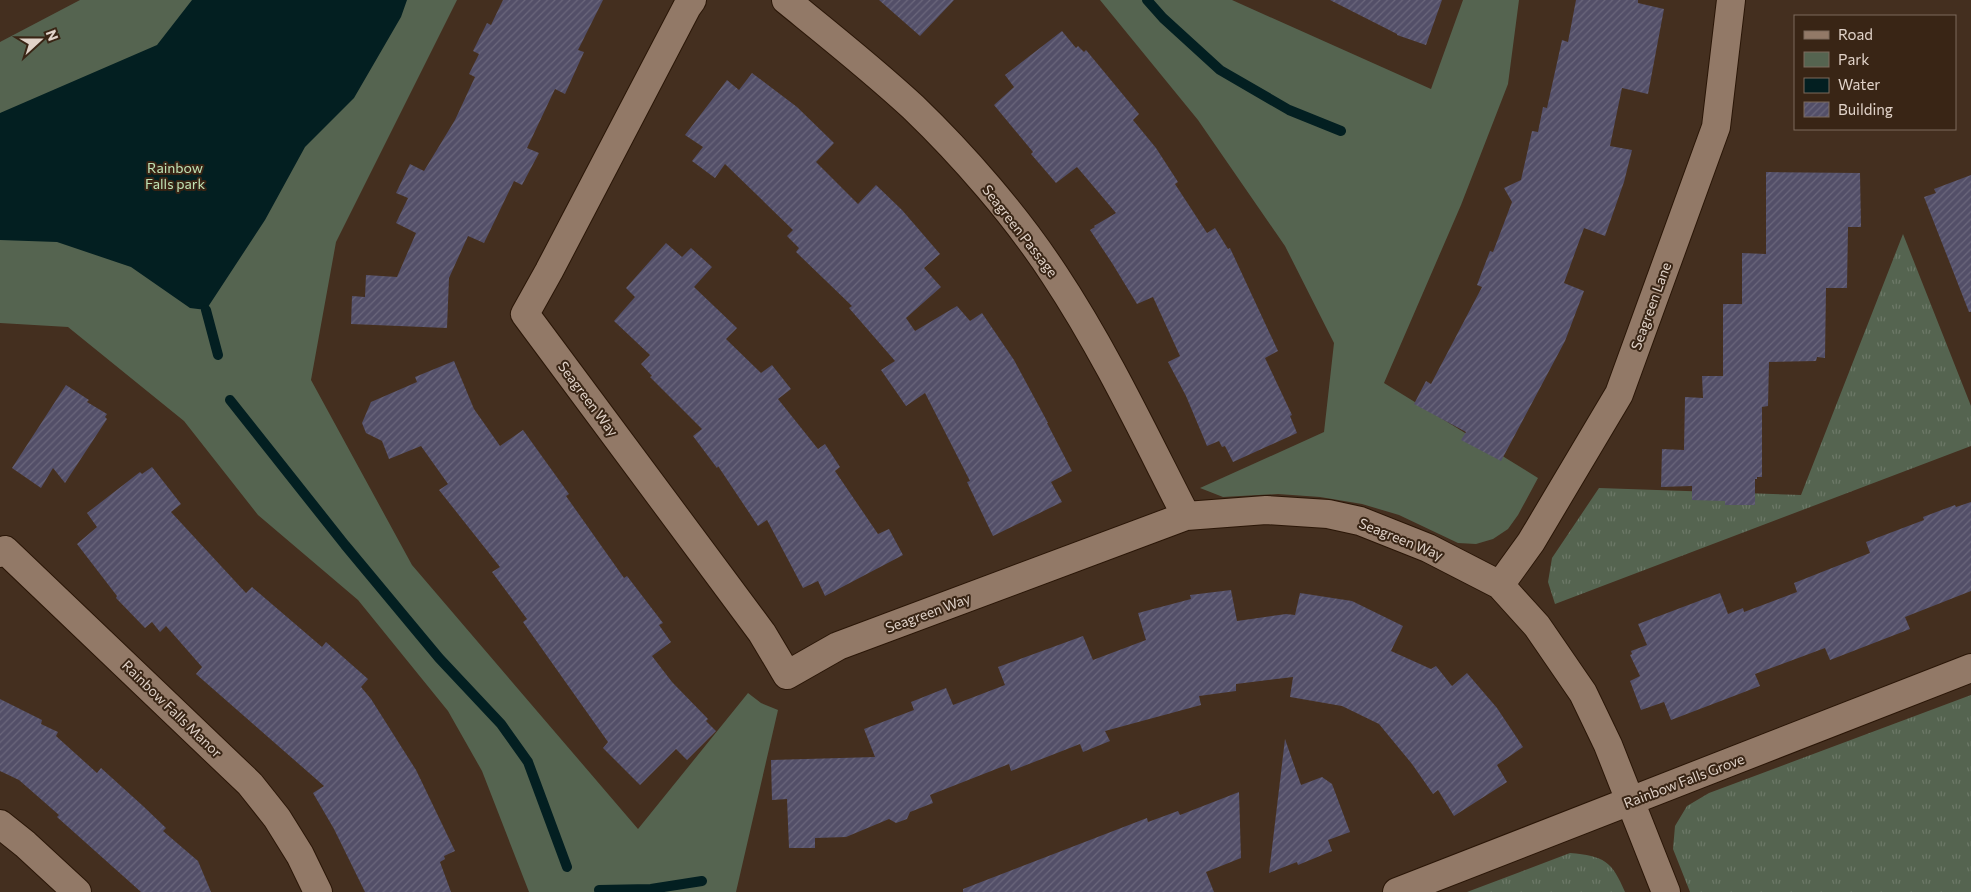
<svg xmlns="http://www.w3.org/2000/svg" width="1971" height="892" font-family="Commissioner,sans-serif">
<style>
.grass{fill:url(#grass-tufts)}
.green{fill:#556450}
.water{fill:#031f21}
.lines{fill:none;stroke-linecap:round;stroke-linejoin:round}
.stream{stroke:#031f21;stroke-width:10}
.building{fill:url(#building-hatch)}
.minor-casing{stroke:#2a1607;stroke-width:30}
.minor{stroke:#927967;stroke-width:28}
.labels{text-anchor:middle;stroke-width:4;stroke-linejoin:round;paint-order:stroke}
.park-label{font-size:14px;fill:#c0e3b5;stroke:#392515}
.street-label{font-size:14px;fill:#e1d3c9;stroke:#392515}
</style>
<defs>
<pattern id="grass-tufts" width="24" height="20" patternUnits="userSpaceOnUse" patternTransform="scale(1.25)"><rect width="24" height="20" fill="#556450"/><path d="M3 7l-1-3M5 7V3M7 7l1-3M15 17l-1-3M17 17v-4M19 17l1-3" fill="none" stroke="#6d7968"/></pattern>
<pattern id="building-hatch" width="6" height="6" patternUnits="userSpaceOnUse" patternTransform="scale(1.25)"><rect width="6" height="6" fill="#534f68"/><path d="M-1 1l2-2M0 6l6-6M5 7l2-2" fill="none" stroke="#6b677c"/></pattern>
</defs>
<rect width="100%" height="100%" fill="#442f1f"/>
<path class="grass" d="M 1903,234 L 1971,406 L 1971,446 L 1555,604 L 1548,582 L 1552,558 L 1599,488 L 1801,495 Z
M 1971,695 L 1971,892 L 1690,892 L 1673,849 L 1675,826 L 1687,806 L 1709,793 Z
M 1570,853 C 1604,856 1612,861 1625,892 L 1467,892 Z"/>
<path class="green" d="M 80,0 L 457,0 L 336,242 L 311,380 L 412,565 L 638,829 L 748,693 L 761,703 L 778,710 L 736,892 L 529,892 L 482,771 L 448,711 L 358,600 L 258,515 L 184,421 L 68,327 L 0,323 L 0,42 Z
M 1100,0 L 1232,0 L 1431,89 L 1463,0 L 1519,0 L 1508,84 L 1461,205 L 1384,383 L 1538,478 L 1518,515 L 1508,529 L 1493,539 L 1476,544 L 1458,543 L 1399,515 L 1362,504 L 1320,497 L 1278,494 L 1223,497 L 1200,488 L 1324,432 L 1334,343 L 1285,246 L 1198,120 Z"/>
<path class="water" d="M 192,0 L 407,0 L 401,17 L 354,98 L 305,147 L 265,220 L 206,310 L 190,308 L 131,267 L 57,242 L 0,240 L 0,113 L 157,45 Z"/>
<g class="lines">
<path class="stream" d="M 1147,0 L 1163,18 L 1220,70 L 1289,110 L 1341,131
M 206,310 L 218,355
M 230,400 L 345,545 L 439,658 L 501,724 L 528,762 L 567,867
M 599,890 L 651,889 L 702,881"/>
</g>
<path class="building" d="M 503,0 L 603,0 L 578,50 L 584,52 L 565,94 L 555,89 L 527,148 L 539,153 L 522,185 L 514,181 L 484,243 L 468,236 L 449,278 L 447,328 L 351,324 L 352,296 L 365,297 L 366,275 L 397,277 L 416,233 L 396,223 L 408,198 L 396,193 L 410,164 L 424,171 L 455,120 L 475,77 L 469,74 L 479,54 L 473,51 L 487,23 L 491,25 Z
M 879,0 L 954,0 L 920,36 Z
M 1330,0 L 1442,0 L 1426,45 L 1397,35 L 1397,34 Z
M 1576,0 L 1638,0 L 1638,3 L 1664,9 L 1648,94 L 1622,88 L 1610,146 L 1632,150 L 1624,182 L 1605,236 L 1584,228 L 1564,283 L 1584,291 L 1565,341 L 1501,461 L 1461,440 L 1466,432 L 1414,404 L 1426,381 L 1431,384 L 1482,287 L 1477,285 L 1490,251 L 1493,252 L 1512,202 L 1504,188 L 1521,180 L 1532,131 L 1538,132 L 1543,107 L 1547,108 L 1562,40 L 1568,42 Z
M 1062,31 L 1076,48 L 1078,46 L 1084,52 L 1086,50 L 1139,114 L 1133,120 L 1156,148 L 1178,182 L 1175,184 L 1207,233 L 1215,228 L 1228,249 L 1230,248 L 1278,351 L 1265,358 L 1292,415 L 1290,416 L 1297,433 L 1233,462 L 1225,446 L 1222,447 L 1219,441 L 1207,446 L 1186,396 L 1168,362 L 1180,356 L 1153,297 L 1137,304 L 1112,263 L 1090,230 L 1095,227 L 1094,226 L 1116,213 L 1077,167 L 1056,183 L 1031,154 L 1033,152 L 994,105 L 1014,87 L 1005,75 Z
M 752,73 L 797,107 L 834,143 L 816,162 L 858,204 L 876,185 L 902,210 L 940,254 L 924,268 L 941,287 L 906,318 L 915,331 L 957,306 L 970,321 L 982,313 L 1014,360 L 1048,423 L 1047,423 L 1072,471 L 1051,482 L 1062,502 L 993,536 L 967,482 L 970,481 L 925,393 L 906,406 L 881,370 L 895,361 L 849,308 L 852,306 L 796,252 L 799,248 L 787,236 L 793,230 L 725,164 L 715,178 L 692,161 L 703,147 L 685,135 L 727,80 L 739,90 Z
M 1766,172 L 1860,173 L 1861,227 L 1848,227 L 1847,288 L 1826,288 L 1825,358 L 1817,357 L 1816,361 L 1769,362 L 1768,406 L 1762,407 L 1762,477 L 1757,477 L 1757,479 L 1755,479 L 1755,505 L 1725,505 L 1725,501 L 1692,500 L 1692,486 L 1661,487 L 1662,449 L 1684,450 L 1685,397 L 1703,398 L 1702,376 L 1723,376 L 1723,304 L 1742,304 L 1742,253 L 1766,254 Z
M 1971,175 L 1971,312 L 1969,312 L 1924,197 L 1936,193 L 1934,189 Z
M 666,243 L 682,257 L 691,248 L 712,267 L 694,287 L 737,328 L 726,339 L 761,373 L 772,365 L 791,389 L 778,399 L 818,449 L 825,444 L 840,467 L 835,471 L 878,534 L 889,529 L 903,555 L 825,596 L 818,581 L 803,588 L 767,520 L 758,526 L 718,466 L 717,468 L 693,436 L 702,429 L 650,377 L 652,376 L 641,364 L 650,355 L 614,321 L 635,297 L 626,288 Z
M 454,361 L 474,409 L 500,446 L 523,430 L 569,494 L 566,496 L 624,578 L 627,576 L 663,623 L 659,625 L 671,642 L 652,656 L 672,682 L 708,719 L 706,721 L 716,731 L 687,760 L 676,749 L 640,785 L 603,748 L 608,742 L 523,622 L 527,619 L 492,572 L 500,567 L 439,490 L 448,484 L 421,446 L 389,459 L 382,441 L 366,433 L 362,423 L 371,402 L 417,382 L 415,377 Z
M 66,385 L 89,400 L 87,402 L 107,414 L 105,417 L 107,419 L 65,483 L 53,468 L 41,488 L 12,468 Z
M 152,467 L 181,504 L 171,512 L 246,593 L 252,587 L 322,647 L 326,642 L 368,679 L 361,687 L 371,699 L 416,770 L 455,851 L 444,856 L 445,859 L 440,862 L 451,892 L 365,892 L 334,829 L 313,793 L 324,786 L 196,674 L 202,667 L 166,626 L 160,632 L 152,622 L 145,628 L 116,598 L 117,596 L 77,544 L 97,527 L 87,513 L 140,472 L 142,474 Z
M 1971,502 L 1971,591 L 1905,617 L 1910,629 L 1830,660 L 1825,648 L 1755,674 L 1760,686 L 1671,720 L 1664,702 L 1641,710 L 1630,681 L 1640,676 L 1630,655 L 1632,654 L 1631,651 L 1647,645 L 1638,624 L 1720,593 L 1728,614 L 1743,608 L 1744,612 L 1797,592 L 1794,583 L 1870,553 L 1866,542 L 1924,520 L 1923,517 L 1955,505 L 1956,507 Z
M 1231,590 L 1237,621 L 1286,614 L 1295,615 L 1300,593 L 1352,601 L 1403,626 L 1391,651 L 1431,669 L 1436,666 L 1452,686 L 1467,673 L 1497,708 L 1523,747 L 1497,765 L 1507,782 L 1454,816 L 1438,790 L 1433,794 L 1412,764 L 1379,724 L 1342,706 L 1290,697 L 1293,677 L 1236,684 L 1236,691 L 1199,696 L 1201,705 L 1105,731 L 1110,741 L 1083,752 L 1080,744 L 1011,771 L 1009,764 L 930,795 L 933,803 L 910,812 L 907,819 L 896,823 L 889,819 L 846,837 L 815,838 L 815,848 L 789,848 L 787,799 L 772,800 L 771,760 L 875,757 L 864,729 L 914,710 L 911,702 L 946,688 L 953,705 L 1005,685 L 998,667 L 1083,636 L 1093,660 L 1146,640 L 1138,613 L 1191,599 L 1190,595 Z
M 0,699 L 42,720 L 41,724 L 58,732 L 56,736 L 97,773 L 101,768 L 143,806 L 166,828 L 163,831 L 198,861 L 211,892 L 141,892 L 57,817 L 59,815 L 19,780 L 0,771 Z
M 1285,739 L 1301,785 L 1322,777 L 1332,784 L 1350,832 L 1328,840 L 1332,851 L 1298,865 L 1297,862 L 1269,873 Z
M 1239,792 L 1241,858 L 1206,872 L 1214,892 L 963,892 L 963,889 L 1147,818 L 1148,822 L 1178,811 L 1180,815 Z"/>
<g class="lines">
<defs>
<path id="minor" d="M 692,0 L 687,7 L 549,271 L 525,314 L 762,633 L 787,675 L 838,646 L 1186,516 L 1266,510 L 1328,514 L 1360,521 L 1428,548 L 1500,585 L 1537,626 L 1583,693 L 1608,745 L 1666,892
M 786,0 C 829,35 872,69 913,107 C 963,155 1016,216 1054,274 C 1105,351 1144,434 1186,516
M 0,553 L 5,550 L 250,784 L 277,818 L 300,855 L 318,892
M 1500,585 L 1531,542 L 1619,394 L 1716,127 L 1731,0
M 0,824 L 25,844 L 77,892
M 1397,892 L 1971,668"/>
</defs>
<use href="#minor" class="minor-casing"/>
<use href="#minor" class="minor"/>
</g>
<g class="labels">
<g class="park-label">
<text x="175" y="173">Rainbow<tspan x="175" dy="16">Falls park</tspan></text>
</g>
<g class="street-label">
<text transform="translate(1020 231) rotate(52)" y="5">Seagreen Passage</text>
<text transform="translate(1651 306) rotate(-70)" y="5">Seagreen Lane</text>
<text transform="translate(588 399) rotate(53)" y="5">Seagreen Way</text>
<text transform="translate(1401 539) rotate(22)" y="5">Seagreen Way</text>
<text transform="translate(928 613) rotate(-20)" y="5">Seagreen Way</text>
<text transform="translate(172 709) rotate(44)" y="5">Rainbow Falls Manor</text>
<text transform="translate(1684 781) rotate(-21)" y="5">Rainbow Falls Grove</text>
</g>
</g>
<rect x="1794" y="15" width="162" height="115" fill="#392515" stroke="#7c6b5d"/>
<rect x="1804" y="31" width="25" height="8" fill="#927967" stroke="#7c6b5d"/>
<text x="1838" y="40" font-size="15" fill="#e1d3c9">Road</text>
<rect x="1804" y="52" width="25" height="15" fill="#556450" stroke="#7c6b5d"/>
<text x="1838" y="65" font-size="15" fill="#e1d3c9">Park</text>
<rect x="1804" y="78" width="25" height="15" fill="#031f21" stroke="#7c6b5d"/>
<text x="1838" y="90" font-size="15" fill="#e1d3c9">Water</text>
<rect x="1804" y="102" width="25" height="15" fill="url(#building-hatch)" stroke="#7c6b5d"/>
<text x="1838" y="115" font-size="15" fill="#e1d3c9">Building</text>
<g transform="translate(40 40) rotate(69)" stroke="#392515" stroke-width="4" paint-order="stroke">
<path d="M0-4L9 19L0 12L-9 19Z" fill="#e1d3c9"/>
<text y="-8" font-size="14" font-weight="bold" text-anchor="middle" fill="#e1d3c9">N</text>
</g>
</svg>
